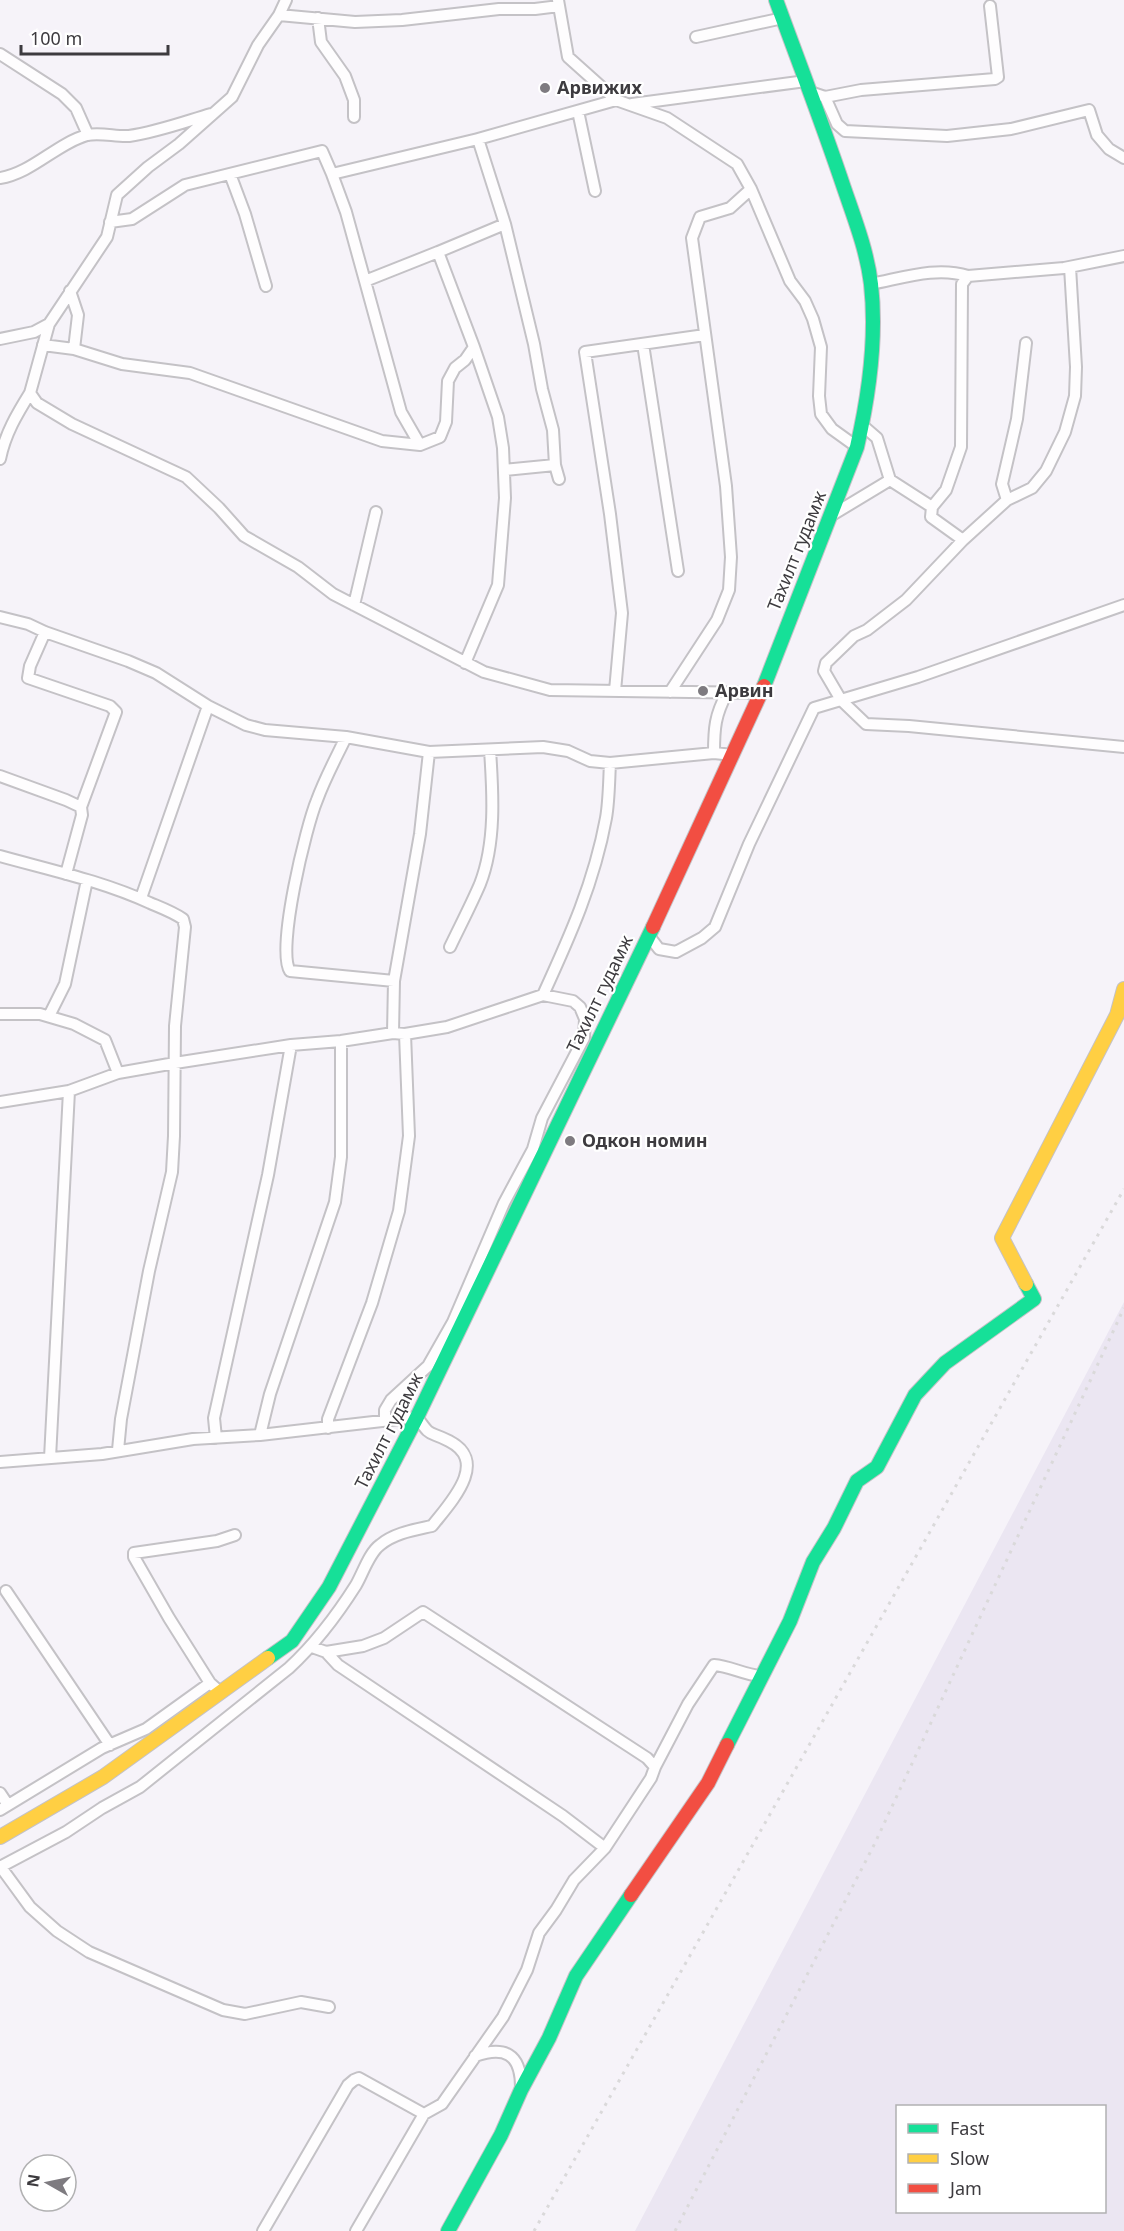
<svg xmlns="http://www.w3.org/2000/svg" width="1124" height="2231" font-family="'Noto Sans',sans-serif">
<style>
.built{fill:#ebe6f2;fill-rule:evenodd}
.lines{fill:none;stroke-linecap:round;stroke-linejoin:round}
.street-casing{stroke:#c4c2c6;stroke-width:14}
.fast-casing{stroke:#c4c2c6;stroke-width:16}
.slow-casing{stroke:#c4c2c6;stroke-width:16}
.jam-casing{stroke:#c4c2c6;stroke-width:16}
.street{stroke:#fefdfe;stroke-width:10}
.fast{stroke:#16e098;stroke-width:14}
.slow{stroke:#ffcf43;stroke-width:14}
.jam{stroke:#f24e42;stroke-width:14}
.rail{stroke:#dad9da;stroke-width:3;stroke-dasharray:3 6;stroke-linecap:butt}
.poi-dot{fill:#7e7b80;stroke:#fff;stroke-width:2}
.labels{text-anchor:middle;stroke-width:4.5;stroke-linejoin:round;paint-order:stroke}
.poi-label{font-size:18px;font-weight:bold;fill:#3d3b3f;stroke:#fff;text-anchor:start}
.street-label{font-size:18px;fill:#3d3b3f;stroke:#fff}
</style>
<rect width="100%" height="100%" fill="#f6f3f9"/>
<path class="built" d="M 1124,1302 L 1124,2231 L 635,2231 ZM 898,2106 L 1104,2106 L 1104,2212 L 898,2212 Z"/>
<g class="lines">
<defs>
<path id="street" d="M 286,0 L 279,15 L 258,45 L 232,97 L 179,144 L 148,167 L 117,195 L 107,237 L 49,324 L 30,393 L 37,403 L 72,424 L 186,477 L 219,508 L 244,536 L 298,567 L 333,594 L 484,672 L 550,690 L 761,693
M 558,0 L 568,57 L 616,100 L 667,118 L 737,164 L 751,189 L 790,281 L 805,301 L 813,319 L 821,347 L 819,396 L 821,414 L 832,429 L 857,447
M 279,15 L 355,22 L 402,20 L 499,9 L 535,9 L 559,6
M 318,18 L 321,42 L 345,76 L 354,100 L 354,117
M 696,37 L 783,18
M 0,54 L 62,94 L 76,108 L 88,135
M 810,92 L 825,97 L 837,124 L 845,131 L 947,136 L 1011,129 L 1089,110 L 1097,135 L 1109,149 L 1124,158
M 825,97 L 861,90 L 995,79 L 998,77 L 990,6
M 632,104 L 806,81
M 578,111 L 595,191
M 478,139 L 505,224 L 534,344 L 542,389 L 553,430 L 555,465 L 559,479
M 230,174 L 245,214 L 266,286
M 332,174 L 346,212 L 365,281 L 438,252
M 0,178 C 32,173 56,144 87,135 C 101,132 116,137 129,136 C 157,132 184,122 211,114
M 110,222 L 132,219 L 185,185 L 322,151 L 332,174 L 478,139 L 616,100
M 1070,267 L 1076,367 L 1075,396 L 1065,432 L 1046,471 L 1032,488 L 1007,500 L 963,540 L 906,600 L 867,630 L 854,636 L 826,663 L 824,671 L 841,700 L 866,724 L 909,726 L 1124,747
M 365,281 L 401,412 L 420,445
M 871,284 C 903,278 936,266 968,276
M 70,291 L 78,315 L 74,349
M 0,339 L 34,332 L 49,324
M 643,344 L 678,571
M 43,345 L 74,349 L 122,364 L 190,373 L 382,441 L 420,445 L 440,437 L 446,422 L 448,381 L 455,368 L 465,360 L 474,347
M 862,425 L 877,438 L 890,480 L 932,507 L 931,517 L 963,540
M 0,459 C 5,434 17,414 30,393
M 504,470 L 555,465
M 1007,500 L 1002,484 L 1017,419 L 1026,343
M 932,507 L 946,490 L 961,447 L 962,284 L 968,276 L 1064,268 L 1124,256
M 832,515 L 890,480
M 354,605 L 376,512
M 0,617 L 28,624 L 45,632 L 128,661 L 156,673 L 208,706 L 246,725 L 265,730 L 346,737 L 429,752 L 543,747 L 568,751 L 590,761 L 610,763 L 714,753 L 733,755
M 45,632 L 30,666 L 28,678 L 110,706 L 116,712 L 81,807
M 465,663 L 498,585 L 505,498 L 503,448 L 498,417 L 474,347 L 438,252 L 505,224
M 615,691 L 622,613 L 610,514 L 585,352 L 705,335
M 670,692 L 717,620 L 729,590 L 731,557 L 726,486 L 692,238 L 700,217 L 730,208 L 751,189
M 346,737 C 336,758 325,778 317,800 C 306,826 276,950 290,971 L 394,981
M 714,753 C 714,728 715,715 727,693
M 0,776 L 66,800 L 81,807 L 82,815 L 66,874
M 0,856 C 50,870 102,881 150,903 C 162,908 173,912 183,919 L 185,927 L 175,1026 L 174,1136 L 172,1172 L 149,1271 L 121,1419 L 118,1450
M 141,898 L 208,706
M 649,936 L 659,949 L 676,952 L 702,938 L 715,927 L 749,844 L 814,708 L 918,677 L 1124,605
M 450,947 C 460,926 471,905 480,884 C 496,843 493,793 490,750
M 543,995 C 570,936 594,883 606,818 C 609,801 609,782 610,763
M 0,1014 L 40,1014 L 74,1024 L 105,1040 L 118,1073
M 49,1016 L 65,984 L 87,880
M 393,1033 L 394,981 L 420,834 L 429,752
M 0,1102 L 69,1091 L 118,1073 L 175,1063 L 291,1045 L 341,1041 L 393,1033 L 405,1034 L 447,1027 L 543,995 L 573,1001 L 580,1007 L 585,1019 L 584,1038 L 542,1118 L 533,1149 L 504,1203 L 453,1322 L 428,1366 L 391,1400 L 385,1410 L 385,1421
M 328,1428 L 328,1419 L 372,1303 L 399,1211 L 409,1136 L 405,1034
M 260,1435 L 270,1394 L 335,1202 L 341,1157 L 341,1041
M 216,1438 L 214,1418 L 268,1175 L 291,1045
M 50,1458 L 69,1091
M 0,1462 L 102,1454 L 193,1439 L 260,1435 L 417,1417 C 432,1439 428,1430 449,1441 C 490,1462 450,1503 432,1526 C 414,1530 394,1533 380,1545 C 369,1553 363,1573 356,1585 C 337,1615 315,1644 289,1668 L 140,1787 L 102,1808 L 66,1832 L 0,1867
M 6,1591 L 110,1745
M 312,1647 L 326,1652 L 338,1665 L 563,1816 L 605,1848 L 574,1880 L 556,1910 L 539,1933 L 527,1970 L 503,2017 L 442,2104 L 424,2114 L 356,2231
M 326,1652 L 363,1646 L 384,1638 L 423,1612 L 647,1758 L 655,1767 L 651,1778 L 605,1848
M 210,1683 L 169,1618 L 134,1557 L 134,1553 L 217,1541 L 235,1535
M 655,1767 L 688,1704 L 714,1665 C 730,1666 744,1675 761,1676
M 0,1793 L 8,1805
M 0,1810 L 102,1748 L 146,1729 L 210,1683 L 220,1692
M 0,1866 L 30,1907 L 57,1931 L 89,1952 L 223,2010 L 245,2014 L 301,2002 L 329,2007
M 475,2056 C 504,2046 521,2053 521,2087
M 263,2231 L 348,2085 L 354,2080 L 359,2078 L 424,2114"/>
<path id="fast" d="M 764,686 L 857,447 C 869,395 877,338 871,284 C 867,251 855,220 844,188 C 823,125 799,63 776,0
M 268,1658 L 292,1641 L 329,1587 L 417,1417 L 653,927
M 727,1745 L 790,1621 L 813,1562 L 834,1528 L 857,1481 L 877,1467 L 915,1395 L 945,1363 L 1034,1299 L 1026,1284
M 448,2231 L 501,2135 L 521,2090 L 549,2038 L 576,1976 L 631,1895"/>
<path id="slow" d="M 1026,1284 L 1002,1238 L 1117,1015 L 1124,989
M 0,1837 L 103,1777 L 268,1658"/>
<path id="jam" d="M 653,927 L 764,686
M 631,1895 L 708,1783 L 727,1745"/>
</defs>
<use href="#street" class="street-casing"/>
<use href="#fast" class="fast-casing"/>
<use href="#slow" class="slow-casing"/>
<use href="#jam" class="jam-casing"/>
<use href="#street" class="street"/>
<use href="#fast" class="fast"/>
<use href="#slow" class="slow"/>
<use href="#jam" class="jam"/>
<path class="rail" d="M 534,2231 L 1124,1189
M 675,2231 L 875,1843 L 1124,1308"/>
</g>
<g class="poi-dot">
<circle cx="545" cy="88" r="6"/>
<circle cx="703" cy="691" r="6"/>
<circle cx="570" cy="1141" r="6"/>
</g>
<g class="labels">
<g class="poi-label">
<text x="557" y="94">Арвижих</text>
<text x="715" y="697">Арвин</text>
<text x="582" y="1147">Одкон номин</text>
</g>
<g class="street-label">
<text transform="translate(797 551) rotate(-68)" y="6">Тахилт гудамж</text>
<text transform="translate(600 994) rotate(-64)" y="6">Тахилт гудамж</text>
<text transform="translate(389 1431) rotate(-63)" y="6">Тахилт гудамж</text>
</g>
</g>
<rect x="896" y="2105" width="210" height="108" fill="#ffffff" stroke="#b1b1b2" stroke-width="1.5"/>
<rect x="908" y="2124" width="30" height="9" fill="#16e098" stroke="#b1b1b2" stroke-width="1.5"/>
<text x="950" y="2135" font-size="18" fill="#3d3b3f">Fast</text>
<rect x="908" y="2154" width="30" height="9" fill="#ffcf43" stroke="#b1b1b2" stroke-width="1.5"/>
<text x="950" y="2165" font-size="18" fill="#3d3b3f">Slow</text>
<rect x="908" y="2184" width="30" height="9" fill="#f24e42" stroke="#b1b1b2" stroke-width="1.5"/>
<text x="950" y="2195" font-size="18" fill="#3d3b3f">Jam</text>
<g transform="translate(48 2183) rotate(279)"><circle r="28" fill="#ffffff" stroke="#b1b1b2" stroke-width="1.5"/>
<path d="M0-4.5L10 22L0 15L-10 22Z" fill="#7e7b80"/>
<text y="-9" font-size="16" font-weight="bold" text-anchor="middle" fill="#3d3b3f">N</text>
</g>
<path d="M21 45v9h147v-9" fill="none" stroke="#3d3b3f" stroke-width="3"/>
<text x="30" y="45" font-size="18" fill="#3d3b3f" stroke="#ffffff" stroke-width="4.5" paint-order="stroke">100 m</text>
</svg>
